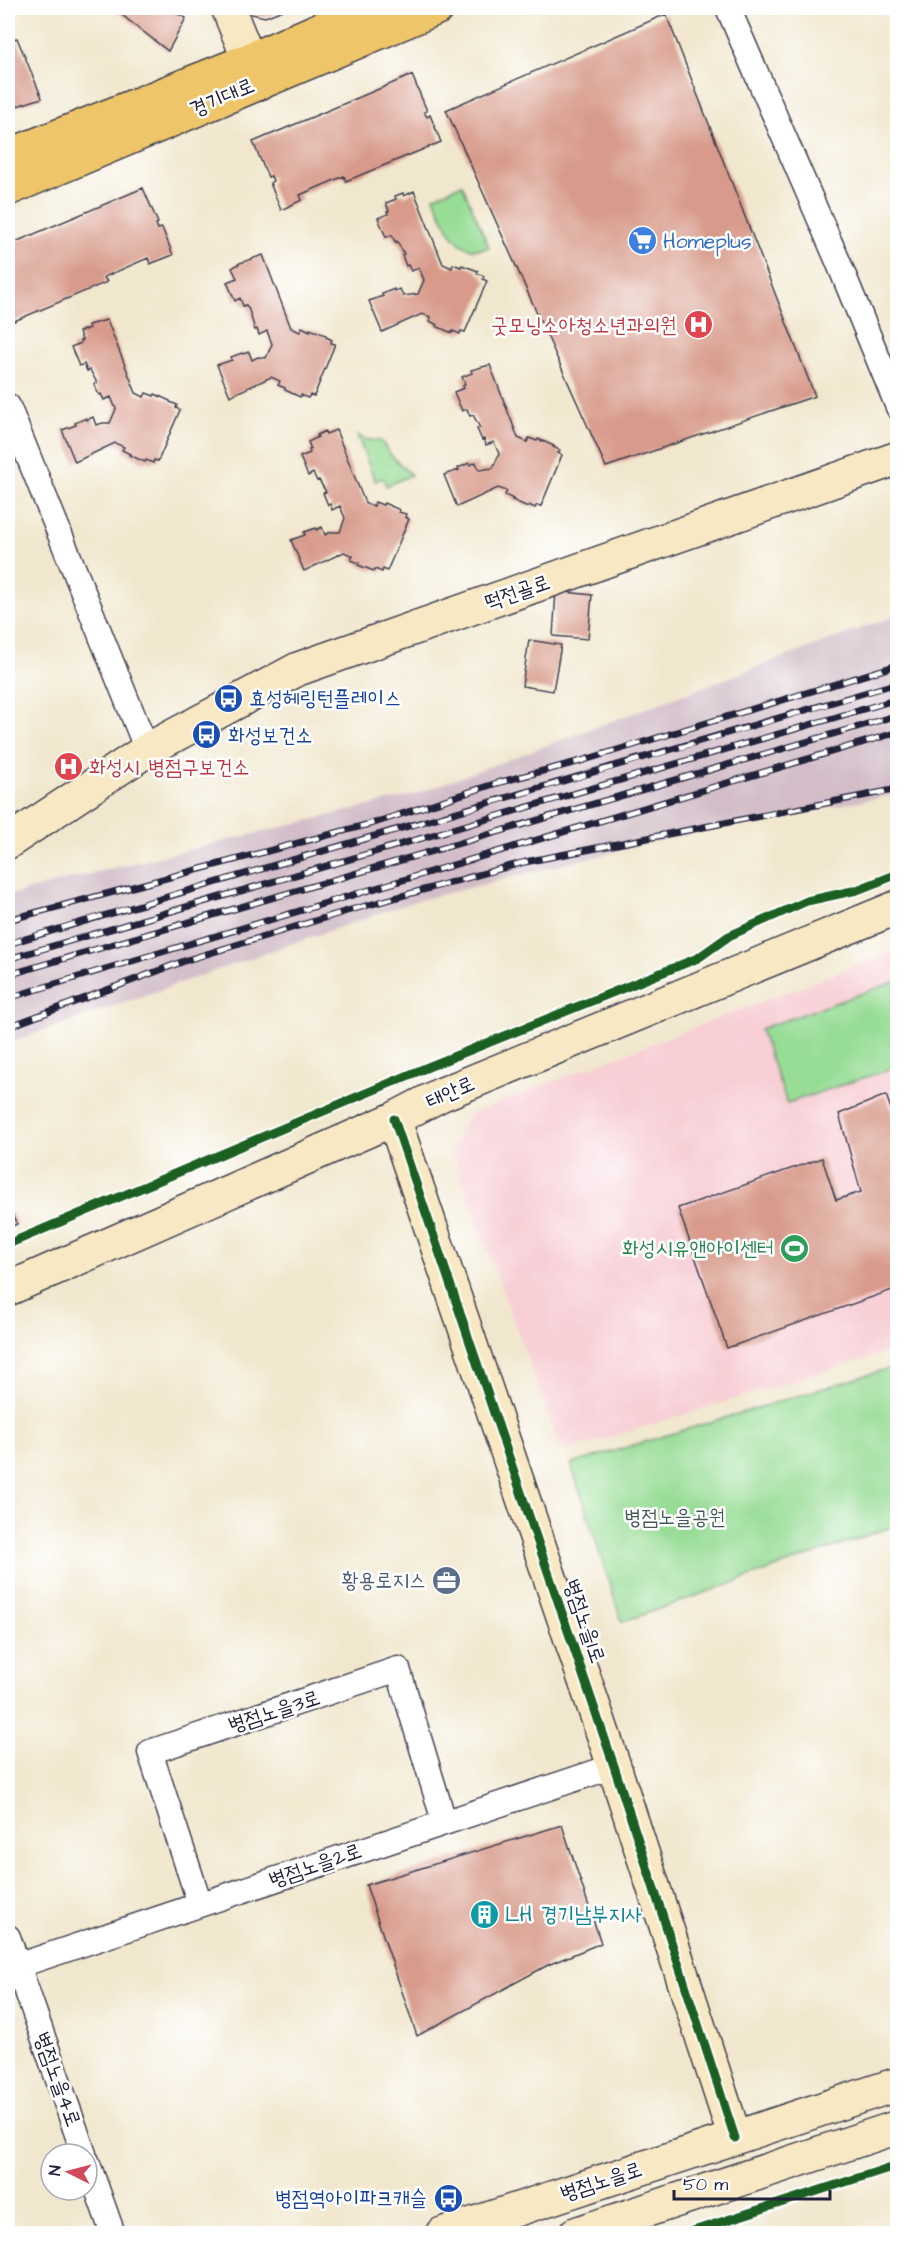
<svg xmlns="http://www.w3.org/2000/svg" width="905" height="2241" font-family="'Architects Daughter','Poor Story',sans-serif">
<style>
.built{fill:#f7cfd5}
.industrial{fill:#d2bdc8}
.green{fill:#98dd96;stroke:#5d8068;stroke-width:1.5}
.building{fill:#d89b8b}
.lines{fill:none;stroke-linecap:round;stroke-linejoin:round}
.street-casing{stroke:#414051;stroke-width:27}
.secondary-casing{stroke:#414051;stroke-width:36}
.primary-casing{stroke:#414051;stroke-width:36}
.street{stroke:#fff;stroke-width:24}
.secondary{stroke:#f8e8c3;stroke-width:33}
.primary{stroke:#eec569;stroke-width:33}
.rail-casing{stroke:#22223b;stroke-width:7}
.rail{stroke:#fff;stroke-width:4.5;stroke-dasharray:14;stroke-linecap:butt}
.cycleway-casing{stroke:#fff;stroke-width:13}
.cycleway{stroke:#1b5e20;stroke-width:9}
.labels{text-anchor:middle;stroke-width:5;stroke-linejoin:round;paint-order:stroke}
.street-label{font-size:21px;fill:#22223b;stroke:#fff}
.shop-label{font-size:21px;fill:#366cbe;stroke:#fff;text-anchor:start}
.health-label{font-size:21px;fill:#be3a42;stroke:#fff;text-anchor:end}
.transit-label{font-size:21px;fill:#164399;stroke:#fff;text-anchor:start}
.leisure-label{font-size:21px;fill:#27864d;stroke:#fff;text-anchor:end}
.park-label{font-size:21px;fill:#455a56;stroke:#fff}
.service-label{font-size:21px;fill:#4e5e75;stroke:#fff;text-anchor:end}
.culture-label{font-size:21px;fill:#0d838f;stroke:#fff;text-anchor:start}
</style>
<rect width="100%" height="100%" fill="#fff"/>
<filter id="ink" filterUnits="userSpaceOnUse"><feTurbulence type="fractalNoise" baseFrequency=".0167" numOctaves="2"/><feDisplacementMap in="SourceGraphic" scale="12" xChannelSelector="R" yChannelSelector="G"/><feConvolveMatrix kernelMatrix="1 2 1 2 8 2 1 2 1" color-interpolation-filters="sRGB"/></filter>
<filter id="wash" filterUnits="userSpaceOnUse"><feTurbulence type="fractalNoise" baseFrequency=".008" numOctaves="4" result="noise"/><feDisplacementMap in="SourceGraphic" scale="24" xChannelSelector="R" yChannelSelector="G"/><feGaussianBlur stdDeviation="1.35" result="paint"/><feColorMatrix in="noise" values="0 0 0 0 0 0 0 0 0 0 0 0 0 0 0 0 0 1.4 0 .05"/><feComposite in="paint" operator="in"/></filter>
<g filter="url(#wash)">
<rect width="100%" height="100%" fill="#f1e7ce"/>
<path class="built" d="M 897,950 L 897,1349 L 562,1452 L 452,1153 L 466,1119 L 473,1113 L 564,1077 Z"/>
<path class="industrial" d="M 897,615 L 897,794 L 675,837 L 415,901 L 8,1043 L 8,896 L 85,875 L 413,795 Z"/>
<path class="green" d="M 462,184 L 489,247 C 456,260 443,219 434,197 Z
M 357,435 L 364,439 L 381,441 L 390,454 L 411,475 L 386,486 L 383,478 L 375,481 Z
M 897,981 L 897,1067 L 787,1103 L 760,1029 Z
M 897,1366 L 897,1525 L 622,1622 L 571,1464 Z"/>
<g id="blocks">
<path class="building" d="M 113,8 L 166,8 L 186,18 L 168,51 Z
M 239,8 L 288,8 L 265,17 L 243,12 Z
M 666,14 L 815,396 L 606,467 L 446,110 Z
M 17,38 L 42,98 L 8,109 L 8,41 Z
M 412,75 L 427,111 L 424,112 L 427,117 L 430,115 L 441,142 L 346,181 L 344,176 L 300,195 L 302,200 L 281,210 L 270,183 L 273,181 L 271,176 L 268,177 L 253,142 Z
M 143,188 L 158,223 L 156,224 L 158,229 L 162,228 L 173,255 L 150,264 L 148,258 L 104,277 L 107,282 L 12,322 L 8,312 L 8,245 Z
M 414,191 L 443,264 L 452,268 L 453,264 L 461,267 L 462,265 L 478,271 L 477,273 L 484,276 L 483,279 L 487,281 L 465,332 L 461,331 L 460,334 L 453,331 L 452,333 L 436,326 L 437,325 L 430,321 L 431,317 L 422,314 L 382,332 L 369,301 L 383,296 L 382,294 L 394,289 L 394,291 L 400,289 L 403,296 L 418,294 L 424,280 L 419,268 L 411,271 L 408,265 L 406,266 L 402,255 L 404,254 L 397,241 L 395,242 L 392,235 L 386,237 L 378,218 L 388,214 L 387,212 L 389,211 L 386,203 L 396,199 L 395,196 L 403,193 L 404,196 Z
M 263,255 L 291,328 L 300,332 L 302,327 L 310,331 L 310,329 L 326,335 L 326,337 L 332,340 L 331,343 L 335,344 L 314,396 L 310,395 L 308,398 L 301,395 L 300,397 L 285,390 L 285,388 L 278,385 L 280,381 L 271,377 L 230,396 L 217,365 L 232,360 L 231,357 L 242,353 L 243,354 L 249,352 L 252,360 L 258,357 L 266,358 L 272,344 L 267,331 L 259,335 L 257,329 L 255,330 L 249,310 L 246,305 L 243,306 L 240,298 L 235,301 L 227,282 L 237,278 L 232,268 L 240,263 Z
M 107,320 L 136,393 L 144,397 L 146,393 L 154,396 L 155,394 L 170,401 L 170,402 L 177,405 L 176,408 L 180,410 L 158,461 L 154,460 L 153,463 L 146,460 L 145,462 L 129,455 L 130,454 L 122,450 L 124,447 L 115,443 L 75,462 L 62,430 L 76,425 L 75,423 L 86,418 L 87,420 L 93,417 L 96,425 L 103,423 L 110,423 L 116,409 L 111,397 L 104,400 L 101,394 L 99,395 L 94,384 L 97,383 L 90,370 L 87,371 L 84,364 L 79,366 L 71,347 L 81,343 L 80,341 L 82,340 L 79,332 L 89,328 L 88,325 Z
M 490,365 L 518,438 L 527,442 L 529,438 L 537,441 L 538,439 L 554,446 L 553,447 L 560,450 L 558,453 L 562,455 L 541,506 L 537,505 L 535,508 L 529,505 L 528,507 L 512,500 L 513,499 L 505,495 L 507,491 L 498,488 L 457,507 L 444,475 L 459,470 L 458,468 L 469,463 L 470,465 L 476,462 L 479,470 L 493,468 L 499,454 L 494,442 L 486,445 L 484,439 L 482,440 L 477,429 L 480,428 L 473,415 L 470,416 L 467,409 L 462,411 L 454,392 L 464,388 L 463,386 L 465,384 L 462,377 L 472,373 L 471,370 Z
M 336,430 L 365,503 L 374,506 L 375,502 L 383,505 L 384,503 L 400,510 L 399,512 L 406,514 L 405,517 L 409,519 L 387,571 L 383,569 L 382,572 L 375,569 L 374,571 L 358,565 L 359,563 L 351,560 L 353,556 L 344,552 L 304,571 L 291,540 L 305,535 L 304,532 L 316,528 L 316,530 L 322,527 L 325,535 L 331,532 L 340,532 L 345,518 L 340,506 L 332,510 L 330,504 L 328,505 L 323,493 L 326,492 L 319,480 L 317,481 L 313,473 L 308,476 L 300,457 L 310,453 L 309,450 L 311,449 L 308,442 L 318,437 L 317,435 L 325,431 L 326,434 Z
M 556,591 L 592,595 L 588,639 L 553,636 Z
M 529,640 L 561,645 L 553,691 L 522,686 Z
M 886,1095 L 898,1128 L 898,1288 L 727,1348 L 678,1208 L 822,1158 L 836,1200 L 861,1192 L 839,1114 Z
M 8,1205 L 17,1224 L 8,1228 Z
M 562,1825 L 601,1943 L 548,1965 L 417,2036 L 366,1885 Z"/>
</g>
</g>
<g filter="url(#ink)">
<use href="#blocks" fill-opacity="0" stroke="#414051" stroke-width="1.5"/>
<g class="lines">
<defs>
<path id="street" d="M 728,8 L 837,259 L 898,407
M 8,406 L 147,750
M 200,1904 L 150,1752 L 398,1669 L 444,1821
M 8,1937 L 84,2154
M 8,1969 L 614,1766
M 87,2161 L 113,2234"/>
<path id="secondary" d="M 228,8 L 258,82
M 8,842 L 147,750 L 298,669 L 898,458
M 394,1119 L 614,1766 L 735,2138
M 8,1289 L 394,1119 L 440,1095 L 898,907
M 442,2234 L 898,2084
M 575,2234 L 898,2127"/>
<path id="primary" d="M 8,156 L 249,60 L 369,8
M 8,189 L 437,8"/>
</defs>
<use href="#street" class="street-casing"/>
<use href="#secondary" class="secondary-casing"/>
<use href="#primary" class="primary-casing"/>
<use href="#street" class="street"/>
<use href="#secondary" class="secondary"/>
<use href="#primary" class="primary"/>
<defs>
<path id="rail" d="M 8,920 L 377,822 L 497,783 L 581,761 L 898,665
M 8,944 C 304,855 601,772 898,683
M 8,959 L 898,699
M 8,975 L 898,715
M 8,998 L 898,732
M 8,1027 L 187,960 L 347,911 L 525,862 L 898,789"/>
</defs>
<use href="#rail" class="rail-casing"/>
<use href="#rail" class="rail"/>
<defs>
<path id="cycleway" d="M 394,1119 L 614,1766 L 735,2138
M 8,1244 L 428,1067 L 698,958 L 729,936 L 807,901 L 857,890 L 898,874
M 684,2234 L 898,2165"/>
</defs>
<use href="#cycleway" class="cycleway-casing"/>
<use href="#cycleway" class="cycleway"/>
</g>
</g>
<defs>
<symbol id="supermarket-disc" viewBox="-11 -11 22 22"><circle r="9.5" fill="#3f7fe0" stroke="#fff"/><path d="M-6-5.5h2.5l.6 2H6L4.5 2H-2.5L-4.4-4H-6ZM-1.5 3.2a1.3 1.3 0 1 0 .1 0ZM3 3.2a1.3 1.3 0 1 0 .1 0Z" fill="#fff"/></symbol>
<symbol id="hospital-disc" viewBox="-11 -11 22 22"><circle r="9.5" fill="#e0444e" stroke="#fff"/><path d="M-5-5h3v3.5h4V-5h3V5h-3V1.5h-4V5h-3Z" fill="#fff"/></symbol>
<symbol id="bus-disc" viewBox="-11 -11 22 22"><circle r="9.5" fill="#1a4fb4" stroke="#fff"/><path d="M-5-6H5V4H4V6H2V4H-2V6H-4V4H-5ZM-3.5-4V0h7V-4ZM-3.5 1.2v1.5H-2V1.2ZM2 1.2v1.5H3.5V1.2Z" fill="#fff"/></symbol>
<symbol id="stadium-disc" viewBox="-11 -11 22 22"><circle r="9.5" fill="#2e9e5b" stroke="#fff"/><path d="M0-5a6.5 5 0 1 0 0 10a6.5 5 0 1 0 0-10ZM-3.5-1.8h7v3.6h-7Z" fill="#fff"/></symbol>
<symbol id="office-disc" viewBox="-11 -11 22 22"><circle r="9.5" fill="#5c6f8a" stroke="#fff"/><path d="M-6-3h4V-5.5h4V-3h4V5H-6ZM-1-4.5V-3h2v-1.5ZM-6 0V1H6V0Z" fill="#fff"/></symbol>
<symbol id="building-disc" viewBox="-11 -11 22 22"><circle r="9.5" fill="#0f9aa8" stroke="#fff"/><path d="M-4-6H4V6H1V3H-1V6H-4ZM-2.5-4.3h1.7v1.8h-1.7ZM.8-4.3h1.7v1.8H.8ZM-2.5-1h1.7V.8h-1.7ZM.8-1h1.7V.8H.8Z" fill="#fff"/></symbol>
</defs>
<g fill-rule="evenodd">
<use href="#supermarket-disc" x="626" y="224" width="33" height="33"/>
<use href="#hospital-disc" x="682" y="308" width="33" height="33"/>
<use href="#bus-disc" x="212" y="682" width="33" height="33"/>
<use href="#bus-disc" x="190" y="718" width="33" height="33"/>
<use href="#hospital-disc" x="52" y="750" width="33" height="33"/>
<use href="#stadium-disc" x="778" y="1232" width="33" height="33"/>
<use href="#office-disc" x="430" y="1564" width="33" height="33"/>
<use href="#building-disc" x="468" y="1898" width="33" height="33"/>
<use href="#bus-disc" x="432" y="2182" width="33" height="33"/>
</g>
<g class="labels">
<g class="street-label">
<text transform="translate(222 97) rotate(-23)" y="7">경기대로</text>
<text transform="translate(517 592) rotate(-19)" y="7">떡전골로</text>
<text transform="translate(450 1092) rotate(-24)" y="7">태안로</text>
<text transform="translate(585 1621) rotate(71)" y="7">병점노을1로</text>
<text transform="translate(274 1711) rotate(-18)" y="7">병점노을3로</text>
<text transform="translate(315 1865) rotate(-19)" y="7">병점노을2로</text>
<text transform="translate(58 2079) rotate(70)" y="7">병점노을4로</text>
<text transform="translate(601 2181) rotate(-18)" y="7">병점노을로</text>
</g>
<g class="shop-label">
<text x="663" y="248">Homeplus</text>
</g>
<g class="health-label">
<text x="677" y="332">굿모닝소아청소년과의원</text>
<text x="89" y="774" text-anchor="start">화성시 병점구보건소</text>
</g>
<g class="transit-label">
<text x="249" y="705">효성헤링턴플레이스</text>
<text x="228" y="742">화성보건소</text>
<text x="427" y="2205" text-anchor="end">병점역아이파크캐슬</text>
</g>
<g class="leisure-label">
<text x="774" y="1255">화성시유앤아이센터</text>
</g>
<g class="park-label">
<text x="675" y="1524">병점노을공원</text>
</g>
<g class="service-label">
<text x="426" y="1587">황용로지스</text>
</g>
<g class="culture-label">
<text x="505" y="1921">LH 경기남부지사</text>
</g>
</g>
<rect width="905" height="2241" fill="none" stroke="#fff" stroke-width="30"/>
<g transform="translate(69 2172) rotate(276)"><circle r="28" fill="#ffffff" stroke="#a7a7b1" stroke-width="1.5"/>
<path d="M0-4.5L10 22L0 15L-10 22Z" fill="#d1495b"/>
<text y="-9" font-size="16" font-weight="bold" text-anchor="middle" fill="#22223b">N</text>
</g>
<path d="M674 2190v9h156v-9" fill="none" stroke="#22223b" stroke-width="3"/>
<text x="683" y="2190" font-size="18" fill="#22223b" stroke="#ffffff" stroke-width="4.5" paint-order="stroke">50 m</text>
</svg>
